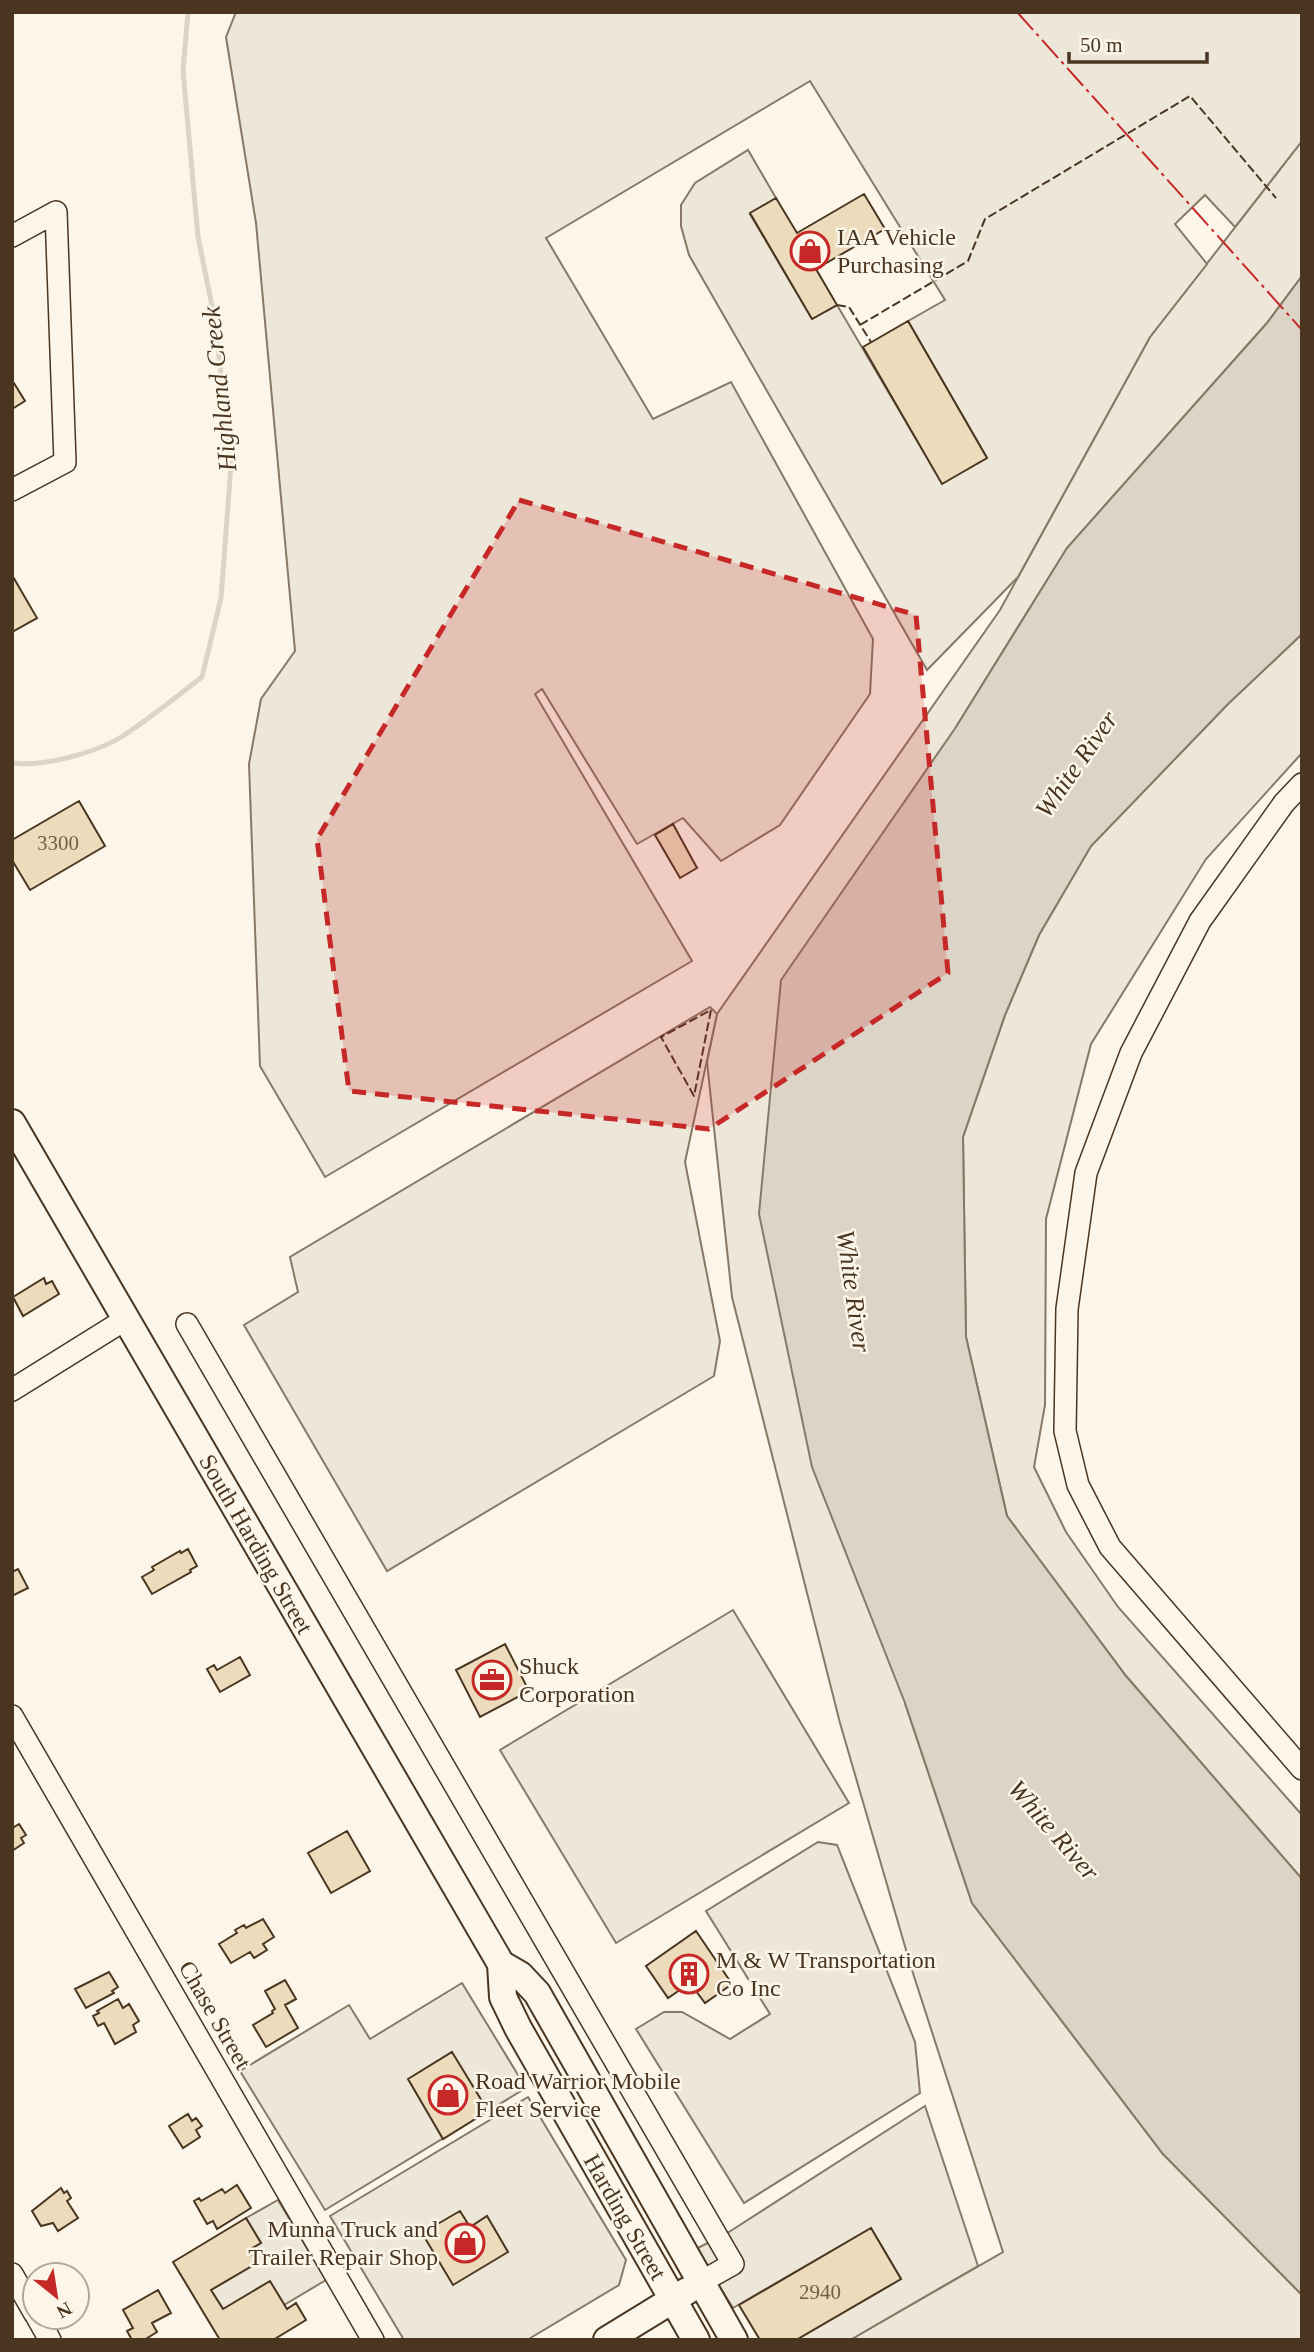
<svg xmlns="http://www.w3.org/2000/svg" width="1314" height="2352" font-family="Georgia,serif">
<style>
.green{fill:#ede6d9;stroke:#887966;stroke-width:2}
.parking{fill:#ede7d9;stroke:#887966;stroke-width:2}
.water{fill:#dcd4c6;stroke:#887966;stroke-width:2}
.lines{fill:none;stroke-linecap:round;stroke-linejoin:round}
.stream{stroke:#dcd4c6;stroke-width:5}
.building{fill:#ecdcbc;stroke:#4a3520;stroke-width:2}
.minor-casing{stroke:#4a3520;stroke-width:24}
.major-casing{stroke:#4a3520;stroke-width:30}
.minor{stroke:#fbf6e9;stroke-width:21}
.major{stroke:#fbf6e9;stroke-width:26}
.fence{stroke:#4a3520;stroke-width:2;stroke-dasharray:9 3.5;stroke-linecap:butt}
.power{stroke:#c62828;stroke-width:2;stroke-dasharray:24 5 3.5 5;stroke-linecap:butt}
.marked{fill:#c62828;fill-opacity:0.2;stroke:#c62828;stroke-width:5;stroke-dasharray:14 9;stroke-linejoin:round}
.labels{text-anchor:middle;stroke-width:5;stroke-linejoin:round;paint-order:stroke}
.number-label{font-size:21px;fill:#725f47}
.poi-label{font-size:24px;fill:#4a3520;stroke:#fbf6e9;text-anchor:start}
.street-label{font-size:24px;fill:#4a3520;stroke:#fbf6e9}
.water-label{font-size:26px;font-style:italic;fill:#4a3520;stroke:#fbf6e9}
</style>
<rect width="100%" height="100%" fill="#fbf6e9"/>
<path class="green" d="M 1302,141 L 1302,276 L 1267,323 L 1067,548 L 956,727 L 905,1703 L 972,1903 L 1163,2154 L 1302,2295 L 1302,2340 L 850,2340 L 1003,2252 L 911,1967 L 840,1723 L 732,1297 L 707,1062 L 717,1014 L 1000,610 L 1150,337 Z
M 1302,634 L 1302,753 L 1206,859 L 1091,1044 L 1046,1219 L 1045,1405 L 1034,1467 L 1066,1532 L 1118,1607 L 1302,1815 L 1302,1879 L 1126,1676 L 1007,1516 L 966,1337 L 963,1137 L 1005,1015 L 1039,935 L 1091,846 L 1228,704 Z"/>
<path class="parking" d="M 236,12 L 1302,12 L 1302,141 L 1235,227 L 1205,195 L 1175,224 L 1207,264 L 1150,337 L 1018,577 L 927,670 L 689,255 L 681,226 L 681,205 L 695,183 L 748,150 L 776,198 L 750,214 L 812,319 L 837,305 L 942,483 L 987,458 L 908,321 L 945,300 L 810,81 L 546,238 L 653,419 L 731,382 L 873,639 L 870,694 L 780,825 L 721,861 L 683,818 L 637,844 L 542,689 L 535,694 L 692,961 L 325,1177 L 260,1066 L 249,764 L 261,699 L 295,651 L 256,223 L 226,37 Z
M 710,1007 L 717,1014 L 685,1162 L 720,1341 L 714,1376 L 387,1571 L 244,1325 L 298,1292 L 290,1257 Z
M 733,1610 L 849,1803 L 616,1943 L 500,1750 Z
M 818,1842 L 837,1845 L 915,2042 L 920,2093 L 744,2203 L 636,2029 L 664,2012 L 682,2012 L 730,2039 L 770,2014 L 706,1911 Z
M 462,1983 L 526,2088 L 325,2210 L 240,2071 L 349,2005 L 370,2039 Z
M 528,2097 L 626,2260 L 619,2285 L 527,2340 L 404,2340 L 330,2216 Z
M 925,2106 L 978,2266 L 850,2340 L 796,2340 L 901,2279 L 871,2228 L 733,2308 L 696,2249 L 729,2232 Z
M 278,2200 L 326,2280 L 284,2305 L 223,2309 L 211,2290 L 256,2263 L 249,2250 L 261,2243 L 246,2218 Z"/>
<path class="water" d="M 1302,276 L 1302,634 L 1228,704 L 1091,846 L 1039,935 L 1005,1015 L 963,1137 L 966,1337 L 1007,1516 L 1126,1676 L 1302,1879 L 1302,2295 L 1163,2154 L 972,1903 L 905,1703 L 812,1467 L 759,1214 L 781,980 L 956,727 L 1067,548 L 1267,323 Z"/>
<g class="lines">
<path class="stream" d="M 12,763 C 43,767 96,753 123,736 C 150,718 176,697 202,677 L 221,598 L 231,465 L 215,321 L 198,237 L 183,71 L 188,12"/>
</g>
<path class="building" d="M 864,194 L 885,229 L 816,269 L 837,305 L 812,319 L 750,213 L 776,198 L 797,233 Z
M 908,321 L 987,458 L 942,484 L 863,347 Z
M 12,380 L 25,401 L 12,409 Z
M 12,575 L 37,618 L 12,632 Z
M 79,801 L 105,846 L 30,890 L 12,860 L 12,840 Z
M 673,824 L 697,868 L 680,878 L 655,835 Z
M 44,1278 L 46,1284 L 52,1281 L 59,1294 L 23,1316 L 13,1297 Z
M 188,1549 L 197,1566 L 190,1570 L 191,1572 L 152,1594 L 142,1577 L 154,1570 L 152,1567 L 180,1551 L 181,1553 Z
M 18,1569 L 28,1588 L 12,1596 L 12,1572 Z
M 505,1644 L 529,1691 L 480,1717 L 456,1670 Z
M 240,1657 L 250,1675 L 220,1692 L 207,1669 L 214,1665 L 217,1670 Z
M 19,1824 L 26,1835 L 21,1838 L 24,1843 L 12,1851 L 12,1825 L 14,1827 Z
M 347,1831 L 370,1871 L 331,1893 L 308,1853 Z
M 263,1919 L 274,1937 L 263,1944 L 267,1950 L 254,1958 L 250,1952 L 231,1963 L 219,1944 L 237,1933 L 235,1930 L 244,1925 L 246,1928 Z
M 696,1931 L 732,1984 L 705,2003 L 690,1983 L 668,1998 L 646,1966 Z
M 109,1972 L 118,1987 L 112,1991 L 114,1993 L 86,2008 L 75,1989 Z
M 285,1980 L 296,1999 L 285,2005 L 298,2028 L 266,2047 L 253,2025 L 273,2013 L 272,2011 L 275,2009 L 265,1991 Z
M 118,1999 L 123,2008 L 129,2004 L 139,2021 L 133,2025 L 136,2032 L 115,2044 L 104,2023 L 98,2026 L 93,2016 L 99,2013 L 97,2011 Z
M 452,2052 L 488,2111 L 443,2139 L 408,2079 Z
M 188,2114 L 192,2121 L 196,2118 L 202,2126 L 196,2130 L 200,2137 L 183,2148 L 169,2126 Z
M 237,2185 L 251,2208 L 217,2229 L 213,2221 L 207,2224 L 194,2201 L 199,2198 L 201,2201 L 222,2189 L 225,2193 Z
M 61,2188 L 64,2193 L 67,2191 L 71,2198 L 67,2201 L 78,2218 L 58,2231 L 53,2223 L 41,2226 L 32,2211 Z
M 460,2211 L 470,2227 L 487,2216 L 508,2252 L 453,2285 L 422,2233 Z
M 246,2218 L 261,2243 L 249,2250 L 257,2263 L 211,2290 L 223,2309 L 270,2281 L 287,2309 L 296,2303 L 306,2320 L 273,2340 L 220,2340 L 173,2262 Z
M 871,2228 L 901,2279 L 796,2340 L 760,2340 L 739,2305 Z
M 158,2290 L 171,2313 L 152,2323 L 157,2332 L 144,2340 L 132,2340 L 127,2331 L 133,2328 L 123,2310 Z"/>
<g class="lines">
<defs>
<path id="minor" d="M 12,236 L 56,212 L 65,462 L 12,490
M 1302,784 L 1284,803 L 1200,921 L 1131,1053 L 1086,1173 L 1067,1309 L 1065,1431 L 1078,1485 L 1110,1547 L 1302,1769
M 187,1324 L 733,2264 L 701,2282
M 12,1390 L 126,1319
M 12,1716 L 373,2340
M 12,2274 L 35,2314
M 37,2317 L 50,2340"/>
<path id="major" d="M 12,1123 L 501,1964 L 520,1975 L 537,1993 L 734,2340
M 501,1964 L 503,1997 L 518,2028 L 696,2340
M 607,2340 L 687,2291"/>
</defs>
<use href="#minor" class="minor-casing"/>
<use href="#major" class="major-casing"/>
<use href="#minor" class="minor"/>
<use href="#major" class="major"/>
<path class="fence" d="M 837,305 L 849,307 L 871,342
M 860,325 L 968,261 L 985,219 L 1190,96 L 1276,198
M 711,1010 L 694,1096 L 661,1037 Z"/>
<path class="power" d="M 1017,12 L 1302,330"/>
</g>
<path class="marked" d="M 519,500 L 916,615 L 948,973 L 709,1129 L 349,1091 L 317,839 Z"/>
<defs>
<symbol id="shop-ring" viewBox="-11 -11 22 22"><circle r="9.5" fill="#fbf6e9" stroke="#c62828" stroke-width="1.5"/><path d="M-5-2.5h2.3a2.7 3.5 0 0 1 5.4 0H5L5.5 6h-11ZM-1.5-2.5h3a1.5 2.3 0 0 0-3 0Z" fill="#c62828"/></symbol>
<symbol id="office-ring" viewBox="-11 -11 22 22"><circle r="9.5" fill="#fbf6e9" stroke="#c62828" stroke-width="1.5"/><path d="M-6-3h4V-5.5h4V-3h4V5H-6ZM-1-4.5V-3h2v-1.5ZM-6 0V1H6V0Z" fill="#c62828"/></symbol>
<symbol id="building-ring" viewBox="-11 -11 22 22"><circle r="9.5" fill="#fbf6e9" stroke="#c62828" stroke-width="1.5"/><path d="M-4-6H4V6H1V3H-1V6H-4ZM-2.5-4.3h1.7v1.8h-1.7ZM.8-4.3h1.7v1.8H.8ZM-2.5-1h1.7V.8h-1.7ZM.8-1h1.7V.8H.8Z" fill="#c62828"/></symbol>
</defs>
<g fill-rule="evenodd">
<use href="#shop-ring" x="788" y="229" width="44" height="44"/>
<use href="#office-ring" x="470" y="1658" width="44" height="44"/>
<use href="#building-ring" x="667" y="1952" width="44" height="44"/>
<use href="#shop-ring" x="426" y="2073" width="44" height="44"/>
<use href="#shop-ring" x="443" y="2221" width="44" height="44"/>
</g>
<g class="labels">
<g class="number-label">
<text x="58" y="850">3300</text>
<text x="820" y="2299">2940</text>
</g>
<g class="poi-label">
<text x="837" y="245">IAA Vehicle<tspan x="837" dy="28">Purchasing</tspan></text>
<text x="519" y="1674">Shuck<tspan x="519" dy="28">Corporation</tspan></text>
<text x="716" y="1968">M &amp; W Transportation<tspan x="716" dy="28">Co Inc</tspan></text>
<text x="475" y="2089">Road Warrior Mobile<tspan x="475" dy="28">Fleet Service</tspan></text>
<text x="438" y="2237" text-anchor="end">Munna Truck and<tspan x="438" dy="28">Trailer Repair Shop</tspan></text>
</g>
<g class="street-label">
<text transform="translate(256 1544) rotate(60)" y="8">South Harding Street</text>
<text transform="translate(215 2015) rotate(60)" y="8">Chase Street</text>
<text transform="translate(625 2217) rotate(60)" y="8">Harding Street</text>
</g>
<g class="water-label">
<text transform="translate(219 389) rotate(-96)" y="9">Highland Creek</text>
<text transform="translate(1076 764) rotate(-55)" y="9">White River</text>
<text transform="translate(854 1291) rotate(82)" y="9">White River</text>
<text transform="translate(1054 1830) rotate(49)" y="9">White River</text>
</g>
</g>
<rect width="1314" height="2352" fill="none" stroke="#4a3520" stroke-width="28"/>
<g transform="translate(56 2296) rotate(150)"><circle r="33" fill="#fbf6e9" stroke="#b4a999" stroke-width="2"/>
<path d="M0-5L12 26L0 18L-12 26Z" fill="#c62828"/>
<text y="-10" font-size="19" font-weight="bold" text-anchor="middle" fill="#4a3520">N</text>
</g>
<path d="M1069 52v10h138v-10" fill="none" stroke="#4a3520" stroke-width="3.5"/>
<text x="1080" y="52" font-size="21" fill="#4a3520" stroke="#fbf6e9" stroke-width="5" paint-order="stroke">50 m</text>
</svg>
